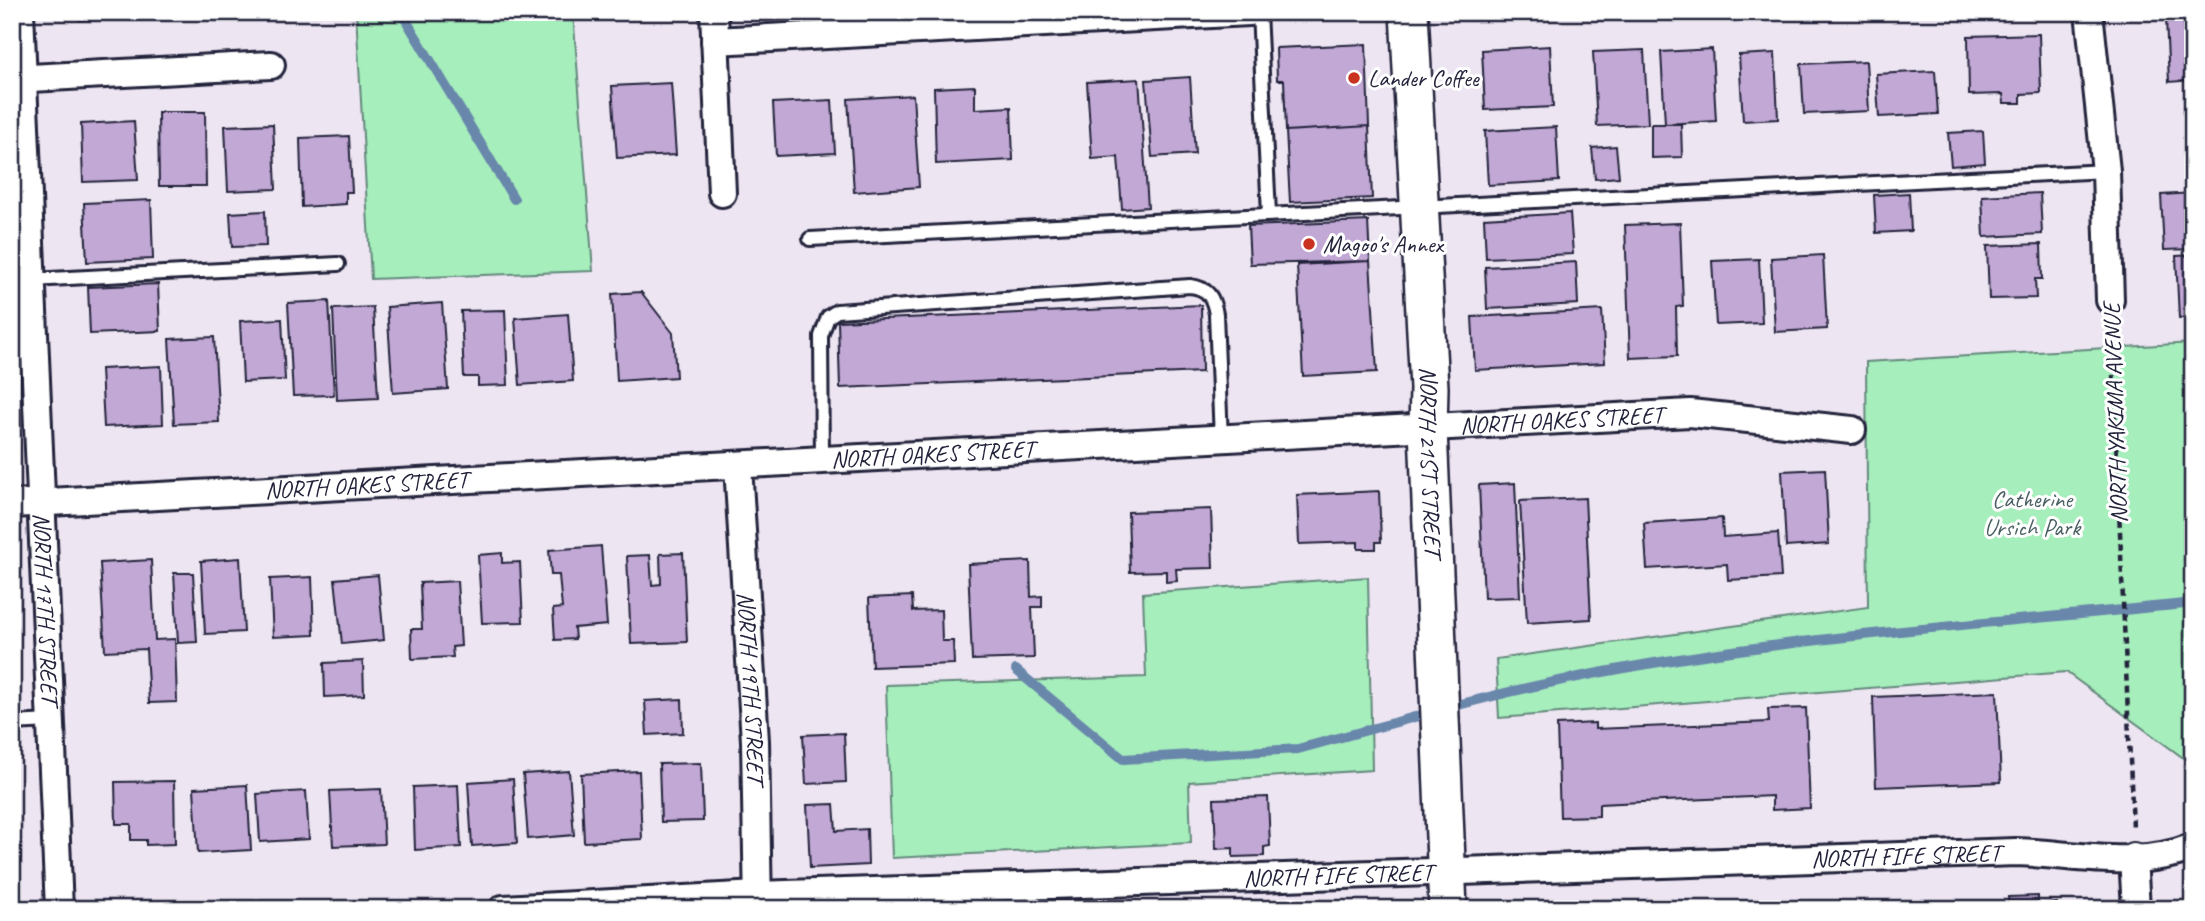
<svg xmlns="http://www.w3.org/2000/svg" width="2205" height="921" font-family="Caveat,sans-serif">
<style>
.green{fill:#a6eebc;stroke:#64887c;stroke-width:2}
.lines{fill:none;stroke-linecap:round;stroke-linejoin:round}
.stream{stroke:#6987ab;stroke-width:10}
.building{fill:#c2a8d5;stroke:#22223b;stroke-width:2}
.service-casing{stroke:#22223b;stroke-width:18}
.minor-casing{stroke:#22223b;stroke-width:32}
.secondary-casing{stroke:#22223b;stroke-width:42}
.path{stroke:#22223b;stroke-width:4.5;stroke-dasharray:7 5;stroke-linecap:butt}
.service{stroke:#fff;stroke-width:12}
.minor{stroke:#fff;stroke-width:26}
.secondary{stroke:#fff;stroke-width:37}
.poi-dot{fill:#c8321e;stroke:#fff;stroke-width:2.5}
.labels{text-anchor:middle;stroke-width:6;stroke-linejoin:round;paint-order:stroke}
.poi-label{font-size:24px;fill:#22223b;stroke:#fff;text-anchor:start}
.street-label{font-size:24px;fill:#22223b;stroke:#fff}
.park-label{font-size:24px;fill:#4a5f62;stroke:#fff}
</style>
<rect width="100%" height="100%" fill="#ede5f2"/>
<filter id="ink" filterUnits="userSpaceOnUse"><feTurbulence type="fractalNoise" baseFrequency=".0143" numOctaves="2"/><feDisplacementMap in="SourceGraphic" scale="14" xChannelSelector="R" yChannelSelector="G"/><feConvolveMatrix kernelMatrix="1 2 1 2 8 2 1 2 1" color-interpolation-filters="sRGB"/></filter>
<g filter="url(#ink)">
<path class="green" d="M 356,12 L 573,12 L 593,271 L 371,279 Z
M 2193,343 L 2193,765 L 2066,672 L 1499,718 L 1496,659 L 1868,607 L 1866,362 Z
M 1368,577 L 1372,770 L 1189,782 L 1191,843 L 892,858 L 886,685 L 1146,677 L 1143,593 Z"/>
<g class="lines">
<path class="stream" d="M 401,12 L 514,199
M 1016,670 L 1123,759 L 1298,749 L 1433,712
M 1447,708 C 1689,641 1944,629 2193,603"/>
</g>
<path class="building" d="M 79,12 L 143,12 L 143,17 L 79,20 Z
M 2193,18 L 2193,80 L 2169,82 L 2166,19 Z
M 2039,34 L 2041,93 L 2021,94 L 2021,103 L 2004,103 L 2003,94 L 1969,95 L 1968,36 Z
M 1366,44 L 1369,126 L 1286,131 L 1284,80 L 1277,80 L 1276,48 Z
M 1550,46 L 1553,107 L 1485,110 L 1482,50 Z
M 1712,49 L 1716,121 L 1665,124 L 1661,52 Z
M 1644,50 L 1648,124 L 1597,126 L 1593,52 Z
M 1775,53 L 1778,119 L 1743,121 L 1739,55 Z
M 1866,61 L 1869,111 L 1804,114 L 1801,64 Z
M 1935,71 L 1938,114 L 1879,117 L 1876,74 Z
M 1190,77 L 1195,154 L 1152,157 L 1146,80 Z
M 1139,79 L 1148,207 L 1122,209 L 1118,157 L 1092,159 L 1087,82 Z
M 671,83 L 676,155 L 617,158 L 612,86 Z
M 975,86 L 975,109 L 1011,107 L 1013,160 L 936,164 L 934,88 Z
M 913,95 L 919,187 L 854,192 L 848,99 Z
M 832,100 L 835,153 L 776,156 L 773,103 Z
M 158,112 L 205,112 L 206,186 L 159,186 Z
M 134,121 L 138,180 L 83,182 L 81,124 Z
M 273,124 L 276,189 L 228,191 L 225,126 Z
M 1651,124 L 1681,124 L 1682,157 L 1651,158 Z
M 1369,126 L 1372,198 L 1290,202 L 1286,131 Z
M 1556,127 L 1559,181 L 1488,185 L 1485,131 Z
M 1983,131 L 1985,163 L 1951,166 L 1948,133 Z
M 349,136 L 352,192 L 346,192 L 346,204 L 302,207 L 300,138 Z
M 1616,146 L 1619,177 L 1595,179 L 1592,148 Z
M 1909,193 L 1911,231 L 1876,233 L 1874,195 Z
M 2040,193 L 2042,234 L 1984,237 L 1982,196 Z
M 2193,193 L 2193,249 L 2164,250 L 2161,195 Z
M 151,200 L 153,259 L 87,262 L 84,203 Z
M 265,211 L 266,246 L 232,247 L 230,213 Z
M 1570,213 L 1573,254 L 1486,258 L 1484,218 Z
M 1368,221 L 1370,261 L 1250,264 L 1248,226 Z
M 1680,223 L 1683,306 L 1676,307 L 1677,356 L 1630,358 L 1625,225 Z
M 2041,244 L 2042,279 L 2035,279 L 2036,298 L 1989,299 L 1987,246 Z
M 1823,255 L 1827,329 L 1775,332 L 1771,258 Z
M 2193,255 L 2193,317 L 2179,318 L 2176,256 Z
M 1759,259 L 1762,323 L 1716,325 L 1712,261 Z
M 1370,261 L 1377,372 L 1303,376 L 1297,265 Z
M 1576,262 L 1578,304 L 1487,309 L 1485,267 Z
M 158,284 L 160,331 L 90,334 L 88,287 Z
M 641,292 L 673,333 L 676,377 L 617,381 L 612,294 Z
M 329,301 L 334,395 L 293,396 L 288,303 Z
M 442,303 L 448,389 L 393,393 L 387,307 Z
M 1201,305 L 1202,372 L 840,388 L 838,321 Z
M 373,307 L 378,398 L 337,400 L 333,309 Z
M 505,310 L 508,385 L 478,386 L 478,377 L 464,377 L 461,311 Z
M 1602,310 L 1605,363 L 1475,370 L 1472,317 Z
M 568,314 L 573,381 L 520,385 L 515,318 Z
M 282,319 L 285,380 L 243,382 L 240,321 Z
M 214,337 L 219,422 L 174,424 L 169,339 Z
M 161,366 L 163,424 L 104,427 L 101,369 Z
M 1825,469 L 1829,544 L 1786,547 L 1782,471 Z
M 1515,483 L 1520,597 L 1484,598 L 1479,485 Z
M 1379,491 L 1381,542 L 1376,542 L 1376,549 L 1358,549 L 1358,542 L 1299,544 L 1297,495 Z
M 1585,498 L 1591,619 L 1527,623 L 1520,501 Z
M 1211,509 L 1213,568 L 1176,569 L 1177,581 L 1166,582 L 1166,571 L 1130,572 L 1128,512 Z
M 1722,518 L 1723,537 L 1778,533 L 1781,577 L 1728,580 L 1727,564 L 1647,569 L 1644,523 Z
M 601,546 L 607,625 L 574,628 L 575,639 L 555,640 L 553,609 L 562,608 L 559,575 L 551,575 L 549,550 Z
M 502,553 L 502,563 L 520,562 L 523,622 L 482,623 L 478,555 Z
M 683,553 L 687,642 L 631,644 L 627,556 L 650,555 L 652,585 L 661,584 L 660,554 Z
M 240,558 L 244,632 L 205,634 L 201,561 Z
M 151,560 L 155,640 L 175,639 L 177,702 L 149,703 L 146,649 L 105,651 L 100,563 Z
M 1030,561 L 1031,597 L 1042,596 L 1042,607 L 1032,607 L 1034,658 L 972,660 L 968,564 Z
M 174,573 L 193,573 L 197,642 L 178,643 Z
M 378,575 L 384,640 L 342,644 L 335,579 Z
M 312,577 L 314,635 L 273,637 L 270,579 Z
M 457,581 L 461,646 L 452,647 L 453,657 L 412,659 L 411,629 L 422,629 L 420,583 Z
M 912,596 L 913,611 L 941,610 L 942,641 L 953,641 L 954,664 L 872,667 L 869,598 Z
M 363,661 L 364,695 L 325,697 L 324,663 Z
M 1997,692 L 2001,782 L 1876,787 L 1873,697 Z
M 682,699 L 683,733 L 647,735 L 645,701 Z
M 1806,708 L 1810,808 L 1772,810 L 1772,796 L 1599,804 L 1599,816 L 1560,817 L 1557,725 L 1595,723 L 1595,729 L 1769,722 L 1768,709 Z
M 844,733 L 846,782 L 806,784 L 803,735 Z
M 701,763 L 703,821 L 661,822 L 659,764 Z
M 569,771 L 574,835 L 528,839 L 523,774 Z
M 639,771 L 642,839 L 584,842 L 581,774 Z
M 513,779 L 517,843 L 472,846 L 468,782 Z
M 174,781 L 175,844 L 146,845 L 146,840 L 131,840 L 131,824 L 116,824 L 115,782 Z
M 247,785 L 251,850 L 198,853 L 194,788 Z
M 458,785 L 461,847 L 415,850 L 413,787 Z
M 381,789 L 384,844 L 333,846 L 330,791 Z
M 306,791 L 309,839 L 260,842 L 257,794 Z
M 1268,797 L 1270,846 L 1264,847 L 1264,856 L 1233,857 L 1233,848 L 1216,849 L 1214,799 Z
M 834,804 L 836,831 L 867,829 L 868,865 L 810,868 L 807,805 Z
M 2038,896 L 2038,904 L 2057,903 L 2057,909 L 2009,909 L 2008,897 Z"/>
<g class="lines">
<defs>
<path id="service" d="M 1259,12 L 1269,214
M 810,239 L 2106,171
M 12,281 L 338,264
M 822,461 L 821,336 L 828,317 L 837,311 L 1190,286 C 1208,288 1213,297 1216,314 L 1221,440
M 12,723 L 51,721"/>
<g id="minor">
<path id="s1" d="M 20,12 L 59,909"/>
<path d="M 714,12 L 722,193"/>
<path d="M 2089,12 L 2106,171 L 2110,300"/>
<path d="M 715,41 L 1249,12"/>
<path d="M 12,79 L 271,65"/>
<path id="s2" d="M 738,466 L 755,741 L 758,909"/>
<path id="s3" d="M 12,504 L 1690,413 L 1852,430"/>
<path d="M 2133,857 L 2136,909"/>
<path id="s4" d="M 503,909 L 758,895 L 2016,852 C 2074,854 2136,870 2193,847"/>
</g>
<g id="secondary">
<path id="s5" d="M 1409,12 L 1429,388 L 1428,429 L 1448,909"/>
</g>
</defs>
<use href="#service" class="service-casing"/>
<use href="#minor" class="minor-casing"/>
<use href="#secondary" class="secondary-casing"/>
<path class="path" d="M 2111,327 L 2133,828"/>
<use href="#service" class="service"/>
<use href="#minor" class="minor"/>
<use href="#secondary" class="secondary"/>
</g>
</g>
<g class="poi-dot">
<circle cx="1354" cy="78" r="7"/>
<circle cx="1309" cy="244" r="7"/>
</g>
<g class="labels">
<g class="poi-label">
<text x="1368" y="86">Lander Coffee</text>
<text x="1323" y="252">Magoo's Annex</text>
</g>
<g class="street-label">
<text transform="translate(2115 413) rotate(-92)" y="8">NORTH YAKIMA AVENUE</text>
<text dy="8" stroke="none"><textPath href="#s3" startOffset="1552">NORTH OAKES STREET</textPath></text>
<text dy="8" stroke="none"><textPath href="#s3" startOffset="922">NORTH OAKES STREET</textPath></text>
<text dy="8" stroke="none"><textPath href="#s5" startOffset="450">NORTH 21ST STREET</textPath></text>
<text dy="8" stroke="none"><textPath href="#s3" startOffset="355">NORTH OAKES STREET</textPath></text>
<text dy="8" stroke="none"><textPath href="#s1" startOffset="597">NORTH 17TH STREET</textPath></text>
<text dy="8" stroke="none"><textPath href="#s2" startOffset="222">NORTH 19TH STREET</textPath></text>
<text dy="8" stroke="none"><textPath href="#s4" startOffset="1404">NORTH FIFE STREET</textPath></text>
<text dy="8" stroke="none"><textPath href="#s4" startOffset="836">NORTH FIFE STREET</textPath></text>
</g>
<g class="park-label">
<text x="2032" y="507">Catherine<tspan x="2032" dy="28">Ursich Park</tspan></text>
</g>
</g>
<rect width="2205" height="921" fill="none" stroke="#fff" stroke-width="42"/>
<rect x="21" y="21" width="2163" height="879" fill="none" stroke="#22223b" stroke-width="2.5" filter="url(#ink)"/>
</svg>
